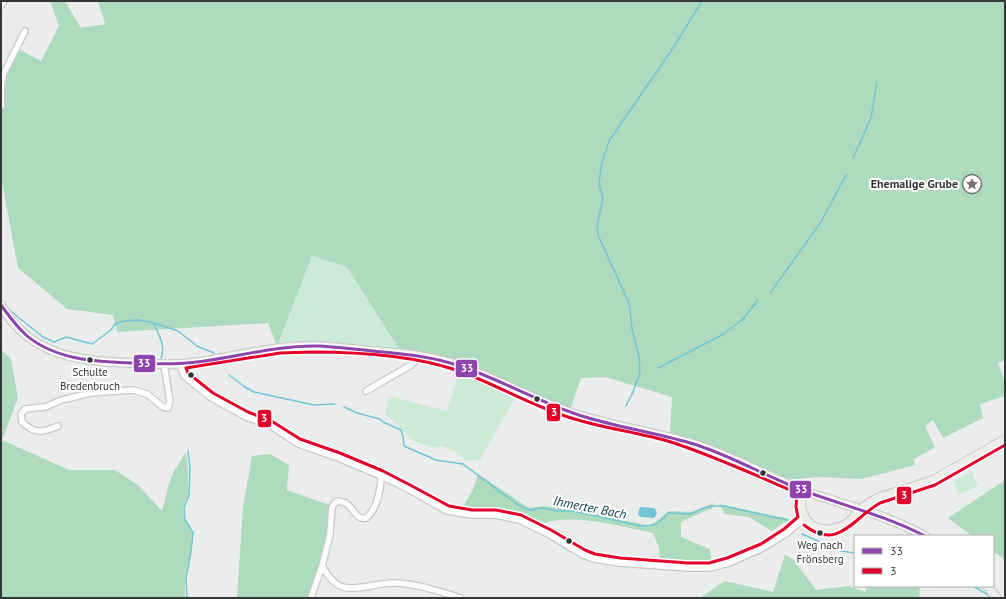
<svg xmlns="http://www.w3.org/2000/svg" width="1006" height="599" font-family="'PT Sans',sans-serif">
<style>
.green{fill:#ccead6}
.forest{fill:#aedabe}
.water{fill:#72c6d6}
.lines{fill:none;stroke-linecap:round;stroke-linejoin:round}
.stream{stroke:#72c6d6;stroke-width:1.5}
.street-casing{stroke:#c8c8c9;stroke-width:8}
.secondary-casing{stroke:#c8c8c9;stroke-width:10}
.street{stroke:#fcfcfc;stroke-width:5.5}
.secondary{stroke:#eeede9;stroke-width:8}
.secondary-bridge-casing{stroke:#c8c8c9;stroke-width:10;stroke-linecap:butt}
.secondary-bridge{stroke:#eeede9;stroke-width:8}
.bus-1-casing{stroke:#fff;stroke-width:6}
.bus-2-casing{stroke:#fff;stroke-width:6}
.bus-1{stroke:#8e44ad;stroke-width:3}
.bus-2{stroke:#e4002b;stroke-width:3}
.bus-dot{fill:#353636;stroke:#fff;stroke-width:1.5}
.labels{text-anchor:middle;stroke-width:4;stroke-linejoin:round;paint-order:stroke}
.bus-label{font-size:11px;fill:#353636;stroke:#fff}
.poi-label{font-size:12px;font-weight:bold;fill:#353636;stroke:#fff;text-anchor:end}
.water-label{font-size:13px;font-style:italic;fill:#073e47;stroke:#fff}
.line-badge{stroke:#fff;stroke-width:1.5}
.badge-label{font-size:11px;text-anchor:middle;font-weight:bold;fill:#fff}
</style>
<rect width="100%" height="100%" fill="#ebecec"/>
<path class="green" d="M 312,256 L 347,267 L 399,349 L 277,346 Z
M 460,369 L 517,394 L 480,460 L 466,461 L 458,453 L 443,446 L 432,448 L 413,440 L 385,414 L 389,396 L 447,411 Z
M 972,472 L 978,486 L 959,495 L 953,481 Z"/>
<path class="forest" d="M 50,1 L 65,1 L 81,28 L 105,24 L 98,1 L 1005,1 L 1005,360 L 998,363 L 1005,382 L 1005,396 L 980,404 L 983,418 L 943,438 L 933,420 L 925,426 L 935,447 L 914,459 L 915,465 L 862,479 L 819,477 L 788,480 L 670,434 L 672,397 L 605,377 L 581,378 L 570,410 L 457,363 L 399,349 L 347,267 L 312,256 L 277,346 L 268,323 L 117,332 L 113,315 L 67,309 L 18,268 L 1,177 L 1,107 L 4,75 L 19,49 L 41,61 L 59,26 Z
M 1,350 L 11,359 L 18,398 L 2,440 L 69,470 L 115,470 L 138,485 L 162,511 L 169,484 L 173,473 L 186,452 L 188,471 L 188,495 L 183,509 L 185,520 L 192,532 L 191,552 L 185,577 L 185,596 L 197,598 L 1,598 Z
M 270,454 L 289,465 L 287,490 L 329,505 C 327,542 320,564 307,598 L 237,598 L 243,507 L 252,456 Z
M 478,474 L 529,508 L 543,506 L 572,509 L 647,525 L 654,523 L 669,511 L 692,512 L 714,503 L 712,509 L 705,511 L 681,522 L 681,537 L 710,549 L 711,561 L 660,563 L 659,547 L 653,533 C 623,527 571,512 542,524 L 513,513 L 492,509 L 461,510 L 473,490 Z
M 1005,480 L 1005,560 L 993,551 L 993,536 L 972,536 L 948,518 Z
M 719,504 L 790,519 L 772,531 L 749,517 L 725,514 Z
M 785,555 L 793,559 L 816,590 L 848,586 L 865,592 L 867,586 L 920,586 L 919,598 L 700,598 L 725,581 L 773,592 Z"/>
<path class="water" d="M 640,507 L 654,508 C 658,512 657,514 654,518 L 641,517 L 638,515 Z"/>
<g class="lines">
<path class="stream" d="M 853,158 L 871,118 L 877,82
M 770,293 L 821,222 L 846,175
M 8,309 L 43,337 L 54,342 L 66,337 L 92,344 L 111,330 L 115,324 L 124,321 L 139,320 L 154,323 L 178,331 L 197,346 L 214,353
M 154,324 C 159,335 166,347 161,358
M 658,368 L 722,335 L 742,320 L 758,300
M 229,375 L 245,387 L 254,392 L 314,405 L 335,404
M 626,406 L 633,392 L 638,378 L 640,373 L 639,357 L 632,329 L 629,303 L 598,235 L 597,225 L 603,199 L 599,184 L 601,166 L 609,141 L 671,51 L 702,1
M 344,407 L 357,413 L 380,419 L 383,422 L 401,430 L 403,436 L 404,446 L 436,460 L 463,464 L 518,505 L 530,510 L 544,508 L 557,511 L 573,511 L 641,526 C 656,526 658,524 668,513 L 691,514 L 701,509 L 712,506 L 724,506 L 787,520
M 802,534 L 841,551 L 855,553
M 973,586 L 990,596
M 187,598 L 186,578 L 191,552 L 193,532 L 185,520 L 184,508 L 189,495 L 190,468 L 188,451"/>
<defs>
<path id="street" d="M 1,5 L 4,1
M 1,106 L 1,89 L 3,75 L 25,31
M 179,364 L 184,376 L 210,397 L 246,417 L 271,426 L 298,444 L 338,458 L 381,476 L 410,490 L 447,511 L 472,515 L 495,515 L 519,520 L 548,534 L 583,555 L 594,559 L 619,563 L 688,568 L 710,568 L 729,563 L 763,548 L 787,533 L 805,518
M 366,391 L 411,365 L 421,356
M 58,426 C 42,433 35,434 22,422 L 21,414 L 25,409 L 45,407 L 62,400 L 90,393 L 133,390 L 147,394 L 163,407 L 168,408 L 170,401 L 164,364
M 381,476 C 381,489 377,510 366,518 C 355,520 354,508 346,503 L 338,501 L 335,503 L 332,507 L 330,535 L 322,566 C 327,574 333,584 343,587 C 357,591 377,583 392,583 C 415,583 438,591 461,598
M 311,598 L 322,566"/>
<path id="secondary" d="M 1,305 C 30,358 85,362 138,363 C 153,364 168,365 182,364 C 225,360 266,346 309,346 C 330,346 352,349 373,351 C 402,353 431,356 460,366 C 497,379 531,399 569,412 C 610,426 655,432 697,445 C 736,458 772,479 810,493 C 849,506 889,516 925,536
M 803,490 C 794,523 821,540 849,522
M 877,498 L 933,480 L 1005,439
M 987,586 L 997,598"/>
</defs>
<use href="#street" class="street-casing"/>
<use href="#secondary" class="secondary-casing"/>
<use href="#street" class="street"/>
<use href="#secondary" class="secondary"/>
<defs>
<path id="secondary-bridge" d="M 849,522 L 863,507 L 877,498"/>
</defs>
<use href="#secondary-bridge" class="secondary-bridge-casing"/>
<use href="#secondary-bridge" class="secondary-bridge"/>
<defs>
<path id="bus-1" d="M 1,305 C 9,316 16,326 26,335 C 55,360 97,362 133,363 C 155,364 176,365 197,362 C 238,357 277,345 319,346 C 337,347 355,349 373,351 C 402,354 432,356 460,366 C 502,380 540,403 582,416 C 620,428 659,433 697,445 C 736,458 771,479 810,493 C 849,507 888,517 925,536"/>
<path id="bus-2" d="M 312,352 C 356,352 414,356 456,370 C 494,383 529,405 568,417 C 601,428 637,432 671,442 C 714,456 755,475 797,493 L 796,507 L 798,517 L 784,529 L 761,544 L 727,558 L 709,563 L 688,563 L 620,558 L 595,554 L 585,550 L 551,530 L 521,515 L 496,510 L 472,510 L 449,506 L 412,486 L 383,471 L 340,453 L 300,439 L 273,422 L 248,412 L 213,393 L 188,373 L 186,368 L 280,353 Z
M 804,525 C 838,552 853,518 880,503 L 935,485 L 1005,445"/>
</defs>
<use href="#bus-1" class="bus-1-casing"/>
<use href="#bus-2" class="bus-2-casing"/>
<use href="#bus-1" class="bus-1"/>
<use href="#bus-2" class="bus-2"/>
</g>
<defs>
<symbol id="sight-ring" viewBox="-11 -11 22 22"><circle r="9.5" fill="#fff" stroke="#757676" stroke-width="1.5"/><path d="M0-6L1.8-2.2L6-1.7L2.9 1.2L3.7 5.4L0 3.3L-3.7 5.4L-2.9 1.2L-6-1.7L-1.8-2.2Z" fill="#757676"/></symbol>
</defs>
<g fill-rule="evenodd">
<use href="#sight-ring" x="961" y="173" width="22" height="22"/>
</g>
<g class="bus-dot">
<circle cx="90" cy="360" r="3.5"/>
<circle cx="191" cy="375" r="3.5"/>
<circle cx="537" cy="399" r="3.5"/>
<circle cx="763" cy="473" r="3.5"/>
<circle cx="820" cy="533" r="3.5"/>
<circle cx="569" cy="541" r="3.5"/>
</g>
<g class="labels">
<g class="bus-label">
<text x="90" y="376">Schulte<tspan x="90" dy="14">Bredenbruch</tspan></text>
<text x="820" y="549">Weg nach<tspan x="820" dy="14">Frönsberg</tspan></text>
</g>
<g class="poi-label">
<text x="958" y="188">Ehemalige Grube</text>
</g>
<g class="water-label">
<text transform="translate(590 507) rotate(11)" y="5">Ihmerter Bach</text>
</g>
</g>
<g class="line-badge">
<rect x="133" y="354" width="23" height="19" rx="4" fill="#8e44ad"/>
<rect x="455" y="359" width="23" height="19" rx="4" fill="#8e44ad"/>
<rect x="546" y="403" width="15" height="19" rx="4" fill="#e4002b"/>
<rect x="257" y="409" width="15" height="19" rx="4" fill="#e4002b"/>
<rect x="789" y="480" width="23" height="19" rx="4" fill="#8e44ad"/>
<rect x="896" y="486" width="16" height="19" rx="4" fill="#e4002b"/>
</g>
<g class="badge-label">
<text x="144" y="367">33</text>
<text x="467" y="372">33</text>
<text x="554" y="416">3</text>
<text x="264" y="422">3</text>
<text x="801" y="493">33</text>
<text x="904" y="499">3</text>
</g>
<rect width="1006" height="599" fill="none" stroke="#353636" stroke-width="4"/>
<rect x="854" y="535" width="140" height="52" fill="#ffffff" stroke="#aeafaf"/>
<rect x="862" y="548" width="20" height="6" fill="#8e44ad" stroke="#aeafaf"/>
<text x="890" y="555" font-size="12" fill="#353636">33</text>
<rect x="862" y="568" width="20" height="6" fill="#e4002b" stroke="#aeafaf"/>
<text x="890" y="575" font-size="12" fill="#353636">3</text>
</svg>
